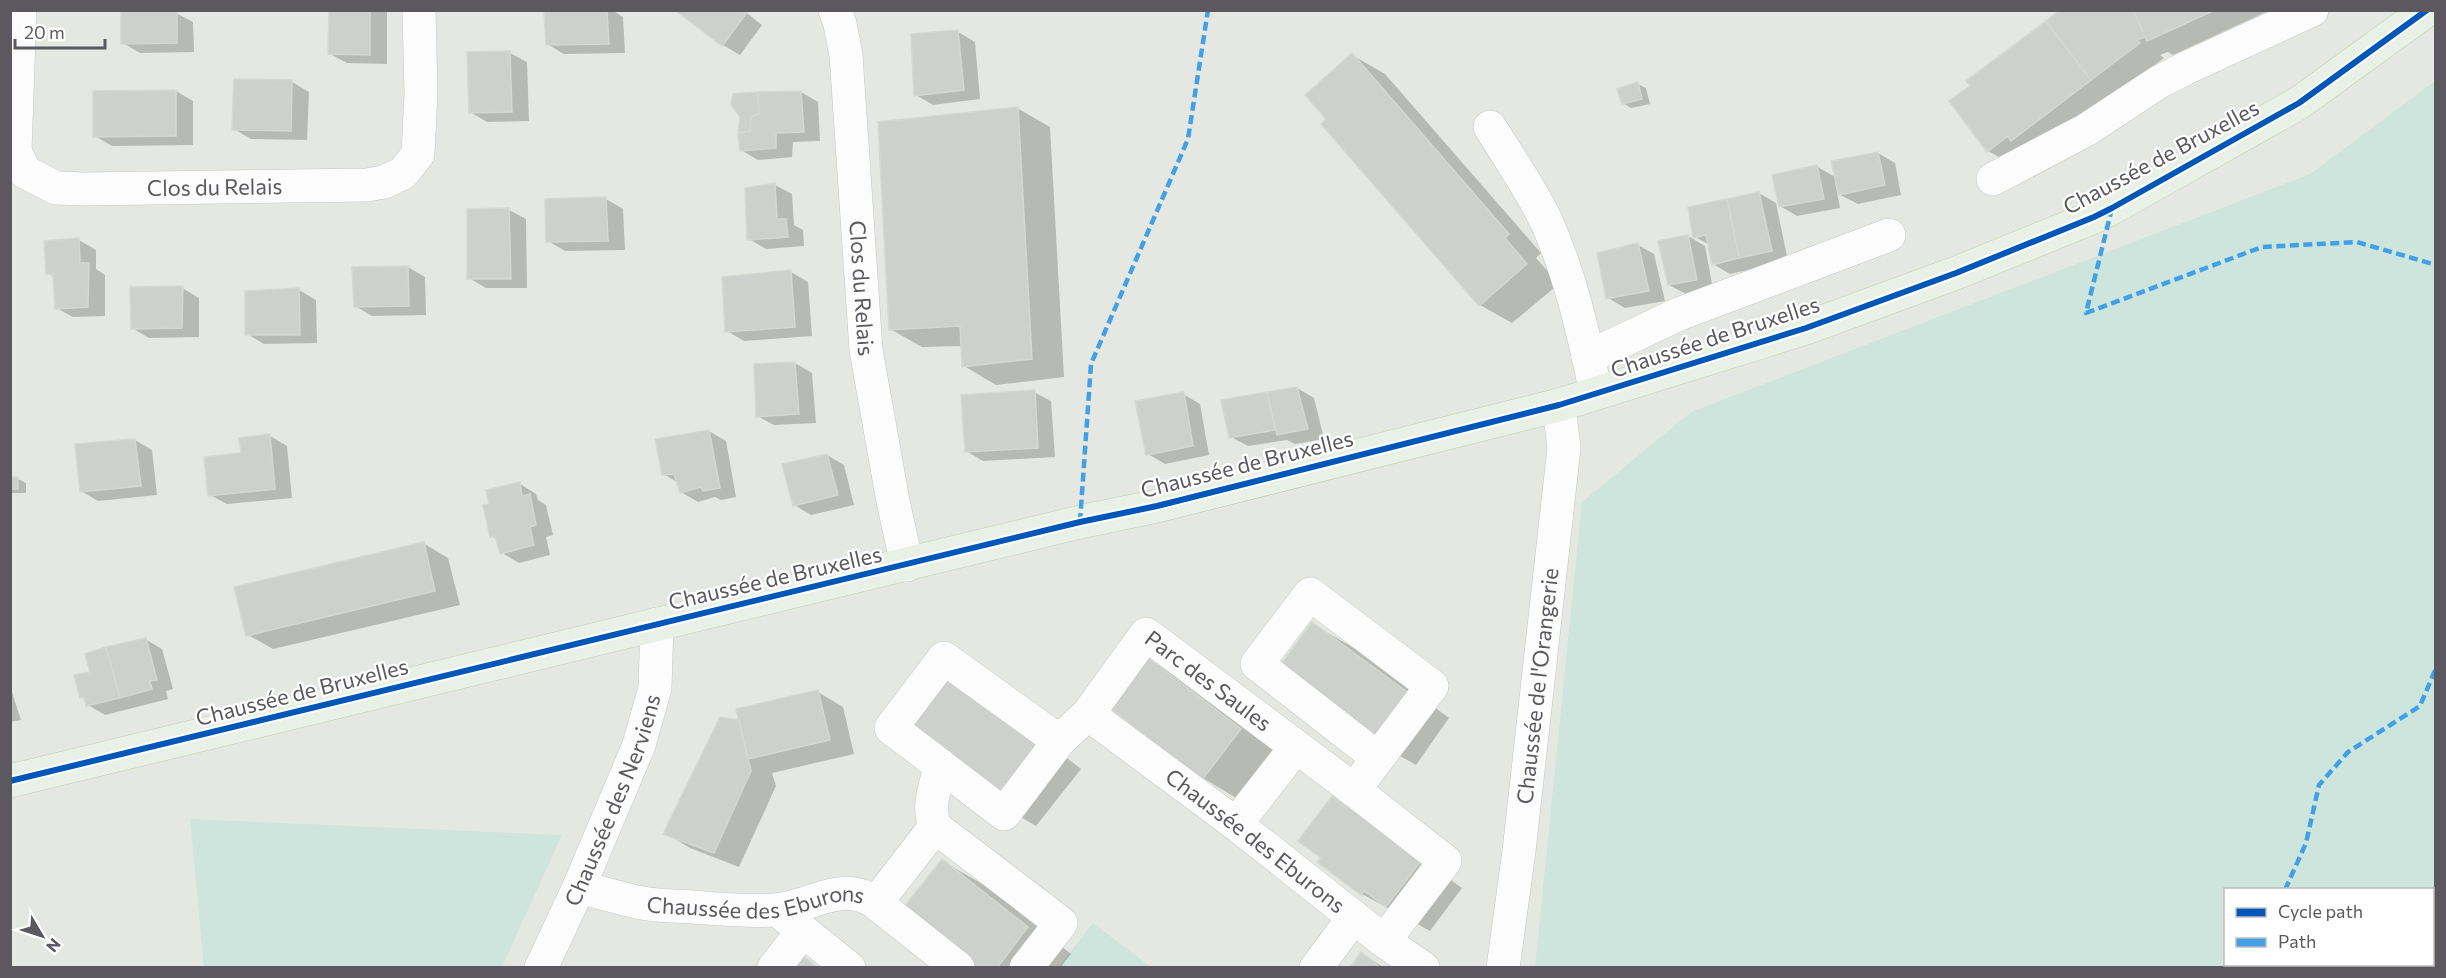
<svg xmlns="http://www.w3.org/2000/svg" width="2446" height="978" font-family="Commissioner,sans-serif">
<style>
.green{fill:#cee5de;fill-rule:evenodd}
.shadow{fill:#0003}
.building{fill:#cdd0cc;stroke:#d4d8d2;stroke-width:1.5}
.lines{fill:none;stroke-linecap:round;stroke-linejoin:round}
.minor-casing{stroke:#c6c5c6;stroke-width:34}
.major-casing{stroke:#c0d0b0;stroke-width:34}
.minor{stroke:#fbfcfb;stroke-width:33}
.major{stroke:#e9f0e5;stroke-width:33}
.quiet{stroke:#42a1e6;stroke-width:4.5;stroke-dasharray:9 4.5;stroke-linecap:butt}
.cycleway-casing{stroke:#fff;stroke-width:10}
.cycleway{stroke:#0057b8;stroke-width:6}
.labels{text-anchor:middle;stroke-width:4.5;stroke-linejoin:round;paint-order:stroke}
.street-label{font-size:22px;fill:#5b5860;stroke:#fff}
</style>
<rect width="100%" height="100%" fill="#e5e8e2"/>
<path class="green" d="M 2435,81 L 2435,967 L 1535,967 L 1582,502 L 1691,412 L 2310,174 ZM 2226,890 L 2432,890 L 2432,964 L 2226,964 Z
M 190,819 L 562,835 L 502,967 L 204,968 Z
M 1093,923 L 1151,967 L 1058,967 Z"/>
<path class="shadow" d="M 122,10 L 176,13 L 193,22 L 194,52 L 140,53 L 123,43 Z
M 330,10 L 387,10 L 387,64 L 347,63 L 330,54 Z
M 546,10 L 612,10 L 623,17 L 625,53 L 564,54 L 547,44 Z
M 678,10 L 743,10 L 762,25 L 740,55 L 723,45 Z
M 2063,10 L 2270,10 L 2173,55 L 2168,52 L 2160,55 L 2164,58 L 2037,154 L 2014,165 L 1988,151 L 1972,86 Z
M 958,32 L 975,42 L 980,99 L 933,105 L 916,95 Z
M 510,53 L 527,62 L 529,121 L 487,122 L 470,112 Z
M 1352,55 L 1385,74 L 1541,253 L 1536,258 L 1559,284 L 1512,323 L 1480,305 L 1328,119 Z
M 292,82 L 309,92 L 307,140 L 251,139 L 234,129 Z
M 1638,84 L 1646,88 L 1650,104 L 1631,108 L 1623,103 Z
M 176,91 L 193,101 L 193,145 L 112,146 L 95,136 Z
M 801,92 L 818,102 L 820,141 L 793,142 L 792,157 L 758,160 L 741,150 L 742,117 L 758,94 Z
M 1017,108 L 1050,127 L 1064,377 L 996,385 L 964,366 L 963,346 L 922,347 L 890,329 Z
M 1878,153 L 1895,163 L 1901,195 L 1858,204 L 1840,195 L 1837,181 L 1835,181 L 1840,208 L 1797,216 L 1780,206 L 1816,166 L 1837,178 Z
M 775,185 L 792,194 L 794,225 L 803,230 L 804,246 L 766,249 L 749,239 Z
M 1759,193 L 1776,203 L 1788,261 L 1730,274 L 1713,264 L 1710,245 L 1695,237 Z
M 606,199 L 623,209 L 625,250 L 565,251 L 548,241 Z
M 509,210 L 526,219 L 527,288 L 486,288 L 469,278 Z
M 1688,236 L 1705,246 L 1713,289 L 1686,294 L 1669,285 Z
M 79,240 L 96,250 L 96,269 L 105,275 L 105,316 L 73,317 L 56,308 L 54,277 L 48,273 Z
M 1638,245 L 1654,254 L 1665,301 L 1625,308 L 1608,298 Z
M 408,267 L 425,277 L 426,315 L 372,316 L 355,306 L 354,268 Z
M 791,272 L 808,282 L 812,336 L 744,341 L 727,331 Z
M 182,288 L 199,298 L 199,337 L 149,338 L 132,328 Z
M 299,290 L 316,300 L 317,343 L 264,344 L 247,334 L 247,293 Z
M 795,363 L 812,373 L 816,423 L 774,425 L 757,416 Z
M 1297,388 L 1314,398 L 1324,439 L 1295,444 L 1287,440 L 1248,446 L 1231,437 L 1223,401 Z
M 1034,392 L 1051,401 L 1055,457 L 983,461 L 966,451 Z
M 1183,394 L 1200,404 L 1209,455 L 1165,464 L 1148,454 Z
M 709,431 L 726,441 L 736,497 L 721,500 L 715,497 L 698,502 L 681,492 L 679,483 L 663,474 Z
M 270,436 L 287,446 L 292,498 L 227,504 L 210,495 L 243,454 Z
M 135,440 L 152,450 L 157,495 L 98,501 L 81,491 Z
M 827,455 L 844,465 L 854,505 L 811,515 L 794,505 Z
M 10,478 L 18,479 L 26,483 L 26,493 L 10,493 Z
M 520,484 L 536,494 L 538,500 L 546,505 L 553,535 L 546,537 L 550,555 L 519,563 L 502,553 L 498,540 L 491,536 L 490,505 Z
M 423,543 L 448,558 L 460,605 L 273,649 L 248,635 Z
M 1312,624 L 1356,649 L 1449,718 L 1416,765 L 1372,740 Z
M 145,639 L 162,649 L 173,689 L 166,691 L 168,699 L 105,715 L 88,705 L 86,700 L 81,697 L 92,673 Z
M 1147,658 L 1190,683 L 1283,755 L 1246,804 L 1203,778 Z
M 10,686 L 21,720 L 10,722 Z
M 818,692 L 843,707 L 854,754 L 772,773 L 776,786 L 739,867 L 690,848 L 665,833 L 741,722 Z
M 991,699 L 1081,769 L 1036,826 L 993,801 Z
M 1333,797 L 1357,812 L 1462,888 L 1430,931 L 1362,894 L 1319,862 L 1323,858 Z
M 942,861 L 986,886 L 1071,954 L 1060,968 L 974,968 Z
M 1362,954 L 1385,968 L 1352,968 Z"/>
<path class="building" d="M 121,10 L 177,11 L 177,43 L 121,44 Z
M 329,10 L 370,10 L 370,55 L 328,54 Z
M 544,10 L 607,10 L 609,44 L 546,45 Z
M 675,10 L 741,10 L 746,14 L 722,46 Z
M 2060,10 L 2133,10 L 2145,37 L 2137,40 L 2140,43 L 2091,80 L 2046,21 Z
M 2133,10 L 2215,10 L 2147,41 Z
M 2046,21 L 2091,80 L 2011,141 L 2008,136 L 1987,152 L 1949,101 L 1970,86 L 1966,81 Z
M 958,30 L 964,90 L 914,96 L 911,34 Z
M 510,51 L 512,112 L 469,113 L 467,52 Z
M 1352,53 L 1509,234 L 1505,238 L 1527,264 L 1479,306 L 1321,124 L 1326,119 L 1305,95 Z
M 234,79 L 292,80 L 291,131 L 232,130 Z
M 1638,82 L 1642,99 L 1622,104 L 1617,89 Z
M 176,90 L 176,136 L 93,137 L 93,91 Z
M 801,91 L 804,132 L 776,133 L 776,148 L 740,151 L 738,133 L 750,131 L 751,117 L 759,113 L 758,92 Z
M 758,92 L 759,113 L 751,117 L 750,131 L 738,133 L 740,117 L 731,105 L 733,94 Z
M 1018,107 L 1032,359 L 962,367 L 960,326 L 889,330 L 878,122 Z
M 1878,152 L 1885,185 L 1839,195 L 1831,161 Z
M 1817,165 L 1824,199 L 1779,207 L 1772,175 Z
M 775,183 L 777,219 L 786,219 L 788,237 L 747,240 L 745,188 Z
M 1759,192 L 1772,251 L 1739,258 L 1727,199 Z
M 606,197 L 608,241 L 546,242 L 545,199 Z
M 1727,199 L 1739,258 L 1712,265 L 1706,235 L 1693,238 L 1688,207 Z
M 509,208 L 511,279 L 467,279 L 467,209 Z
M 1688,235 L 1697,280 L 1668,285 L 1658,241 Z
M 79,238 L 80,263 L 89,263 L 88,307 L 55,309 L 53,274 L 46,274 L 44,241 Z
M 1638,243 L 1649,291 L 1606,299 L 1597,253 Z
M 408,266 L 409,306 L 354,307 L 352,267 Z
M 791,270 L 795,327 L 725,332 L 722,277 Z
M 183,286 L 182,328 L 131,329 L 130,287 Z
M 299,288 L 300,335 L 245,335 L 245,291 Z
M 795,362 L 799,414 L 756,417 L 754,364 Z
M 1297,387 L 1308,429 L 1277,435 L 1267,392 Z
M 1035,390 L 1038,448 L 965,452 L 961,395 Z
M 1184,392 L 1193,446 L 1146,455 L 1135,401 Z
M 1267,392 L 1275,430 L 1229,438 L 1221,400 Z
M 709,430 L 720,488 L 703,491 L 701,487 L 680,493 L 674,474 L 662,475 L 655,439 Z
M 270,434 L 275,489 L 208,496 L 204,457 L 241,453 L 239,438 Z
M 135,439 L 141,486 L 80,492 L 75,444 Z
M 827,454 L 838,495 L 793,506 L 782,464 Z
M 10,477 L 18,477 L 18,489 L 10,489 Z
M 520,482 L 522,496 L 530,494 L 536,525 L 530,527 L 534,545 L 500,554 L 495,536 L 490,537 L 483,505 L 489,504 L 486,490 Z
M 424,542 L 435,591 L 246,636 L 234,587 Z
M 1312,622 L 1407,692 L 1371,741 L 1276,671 Z
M 146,638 L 157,680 L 150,681 L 152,689 L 120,698 L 106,647 Z
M 106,647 L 120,698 L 86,706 L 84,697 L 80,698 L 74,675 L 90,672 L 85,654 Z
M 1146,656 L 1241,729 L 1202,780 L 1107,706 Z
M 947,672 L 1038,743 L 992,802 L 900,731 Z
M 818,690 L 830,740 L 748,759 L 736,709 Z
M 720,717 L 739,720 L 751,771 L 714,853 L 663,834 Z
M 1332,796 L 1355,812 L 1358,808 L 1401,840 L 1397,845 L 1420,862 L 1386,907 L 1364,891 L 1361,895 L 1317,862 L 1321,858 L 1298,841 Z
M 942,859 L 1028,927 L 997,968 L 971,968 L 901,911 Z
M 1361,952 L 1381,968 L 1350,968 Z
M 801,954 L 818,968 L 790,968 Z"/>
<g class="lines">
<defs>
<g id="minor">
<path id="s1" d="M 20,10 L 15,151 L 25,172 L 56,188 L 84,189 L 367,185 L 384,182 L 403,173 L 418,154 L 421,93 L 419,10"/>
<path id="s2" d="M 835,10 L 840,24 L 846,55 L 866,350 L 893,501 L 907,565"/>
<path d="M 1490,127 C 1509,158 1532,190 1547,223 C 1569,272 1582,327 1593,379"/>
<path d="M 1993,179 L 2086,130 L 2159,82 L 2186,68 L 2312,10"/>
<path d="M 1588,357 L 1679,314 L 1889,235"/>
<path id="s3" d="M 1088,714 L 1236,824 L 1384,941 L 1423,968"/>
<path id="s4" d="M 941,766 L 1004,814 L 1059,741 L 1088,714 L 1146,634 L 1354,790 L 1445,861 L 1384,941"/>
<path d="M 1354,790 L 1432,686 L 1310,594 L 1257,664 L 1378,758"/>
<path d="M 1236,824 L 1296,747"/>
<path d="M 935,827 L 1061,923 L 1026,968"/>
<path id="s5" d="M 579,887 C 600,892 621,899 642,903 C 658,906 676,906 692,907 C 720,909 747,912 775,910 C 812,907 841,879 876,903 L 935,827 C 927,806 935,786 941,766 L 891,728 L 944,658 L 1059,741"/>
<path d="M 876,903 L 958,968"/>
<path d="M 777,910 L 849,968"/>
<path id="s6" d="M 541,968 L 579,887 L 639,745 L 655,688 L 657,624"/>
<path d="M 774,968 L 803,931"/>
<path d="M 1316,968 L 1354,917"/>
<path id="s7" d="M 1503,968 L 1519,851 L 1564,448 L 1559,405"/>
</g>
<path id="major" d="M 10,781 L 1080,522 L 1157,506 L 1559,405 L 1806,328 L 1956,273 L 2094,217 L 2112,208 L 2299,103 L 2427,10"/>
</defs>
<use href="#minor" class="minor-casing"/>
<use href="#major" class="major-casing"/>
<use href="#minor" class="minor"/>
<use href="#major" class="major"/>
<path class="quiet" d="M 2112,208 L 2086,313 L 2262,247 L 2357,242 L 2436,265
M 1080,522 L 1091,364 L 1188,139 L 1208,10
M 2285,890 L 2306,843 L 2319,785 L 2348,752 L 2420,706 L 2436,668
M 2251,968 L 2252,964"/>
<defs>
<path id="cycleway" d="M 10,781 L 1080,522 L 1157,506 L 1559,405 L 1806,328 L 1956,273 L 2094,217 L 2112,208 L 2299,103 L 2427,10"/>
</defs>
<use href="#cycleway" class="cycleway-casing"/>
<use href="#cycleway" class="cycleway"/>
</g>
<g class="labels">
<g class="street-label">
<text transform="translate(2161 157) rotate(-28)" y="8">Chaussée de Bruxelles</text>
<text dy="8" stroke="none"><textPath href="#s1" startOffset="358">Clos du Relais</textPath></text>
<text dy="8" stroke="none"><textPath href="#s2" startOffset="280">Clos du Relais</textPath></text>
<text transform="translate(1715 337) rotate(-18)" y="8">Chaussée de Bruxelles</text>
<text transform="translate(1247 464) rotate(-14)" y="8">Chaussée de Bruxelles</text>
<text transform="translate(775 578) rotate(-13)" y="8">Chaussée de Bruxelles</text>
<text dy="8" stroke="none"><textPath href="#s7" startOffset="284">Chaussée de l'Orangerie</textPath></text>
<text dy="8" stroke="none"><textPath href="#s4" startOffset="387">Parc des Saules</textPath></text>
<text transform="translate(302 692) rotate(-14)" y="8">Chaussée de Bruxelles</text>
<text dy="8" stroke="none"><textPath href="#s6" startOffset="183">Chaussée des Nerviens</textPath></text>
<text dy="8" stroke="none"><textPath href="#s3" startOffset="210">Chaussée des Eburons</textPath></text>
<text dy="8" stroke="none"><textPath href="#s5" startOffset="180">Chaussée des Eburons</textPath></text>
</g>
</g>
<rect width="2446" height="978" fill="none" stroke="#5b5860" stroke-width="24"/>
<rect x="2224" y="888" width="210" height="78" fill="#ffffff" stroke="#bdbcbf" stroke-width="1.5"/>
<rect x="2236" y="908" width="30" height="9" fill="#0057b8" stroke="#bdbcbf" stroke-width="1.5"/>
<text x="2278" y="918" font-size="18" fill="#5b5860">Cycle path</text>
<rect x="2236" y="938" width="30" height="9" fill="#42a1e6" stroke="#bdbcbf" stroke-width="1.5"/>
<text x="2278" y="948" font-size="18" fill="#5b5860">Path</text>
<g transform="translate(42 936) rotate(129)" stroke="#ffffff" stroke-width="4.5" paint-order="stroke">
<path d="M0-4.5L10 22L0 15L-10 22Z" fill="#5b5860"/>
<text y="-9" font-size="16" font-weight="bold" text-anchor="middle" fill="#5b5860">N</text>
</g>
<path d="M15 39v9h90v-9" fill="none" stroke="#5b5860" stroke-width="3"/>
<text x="24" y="39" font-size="18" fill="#5b5860" stroke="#ffffff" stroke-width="4.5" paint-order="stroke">20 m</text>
</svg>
